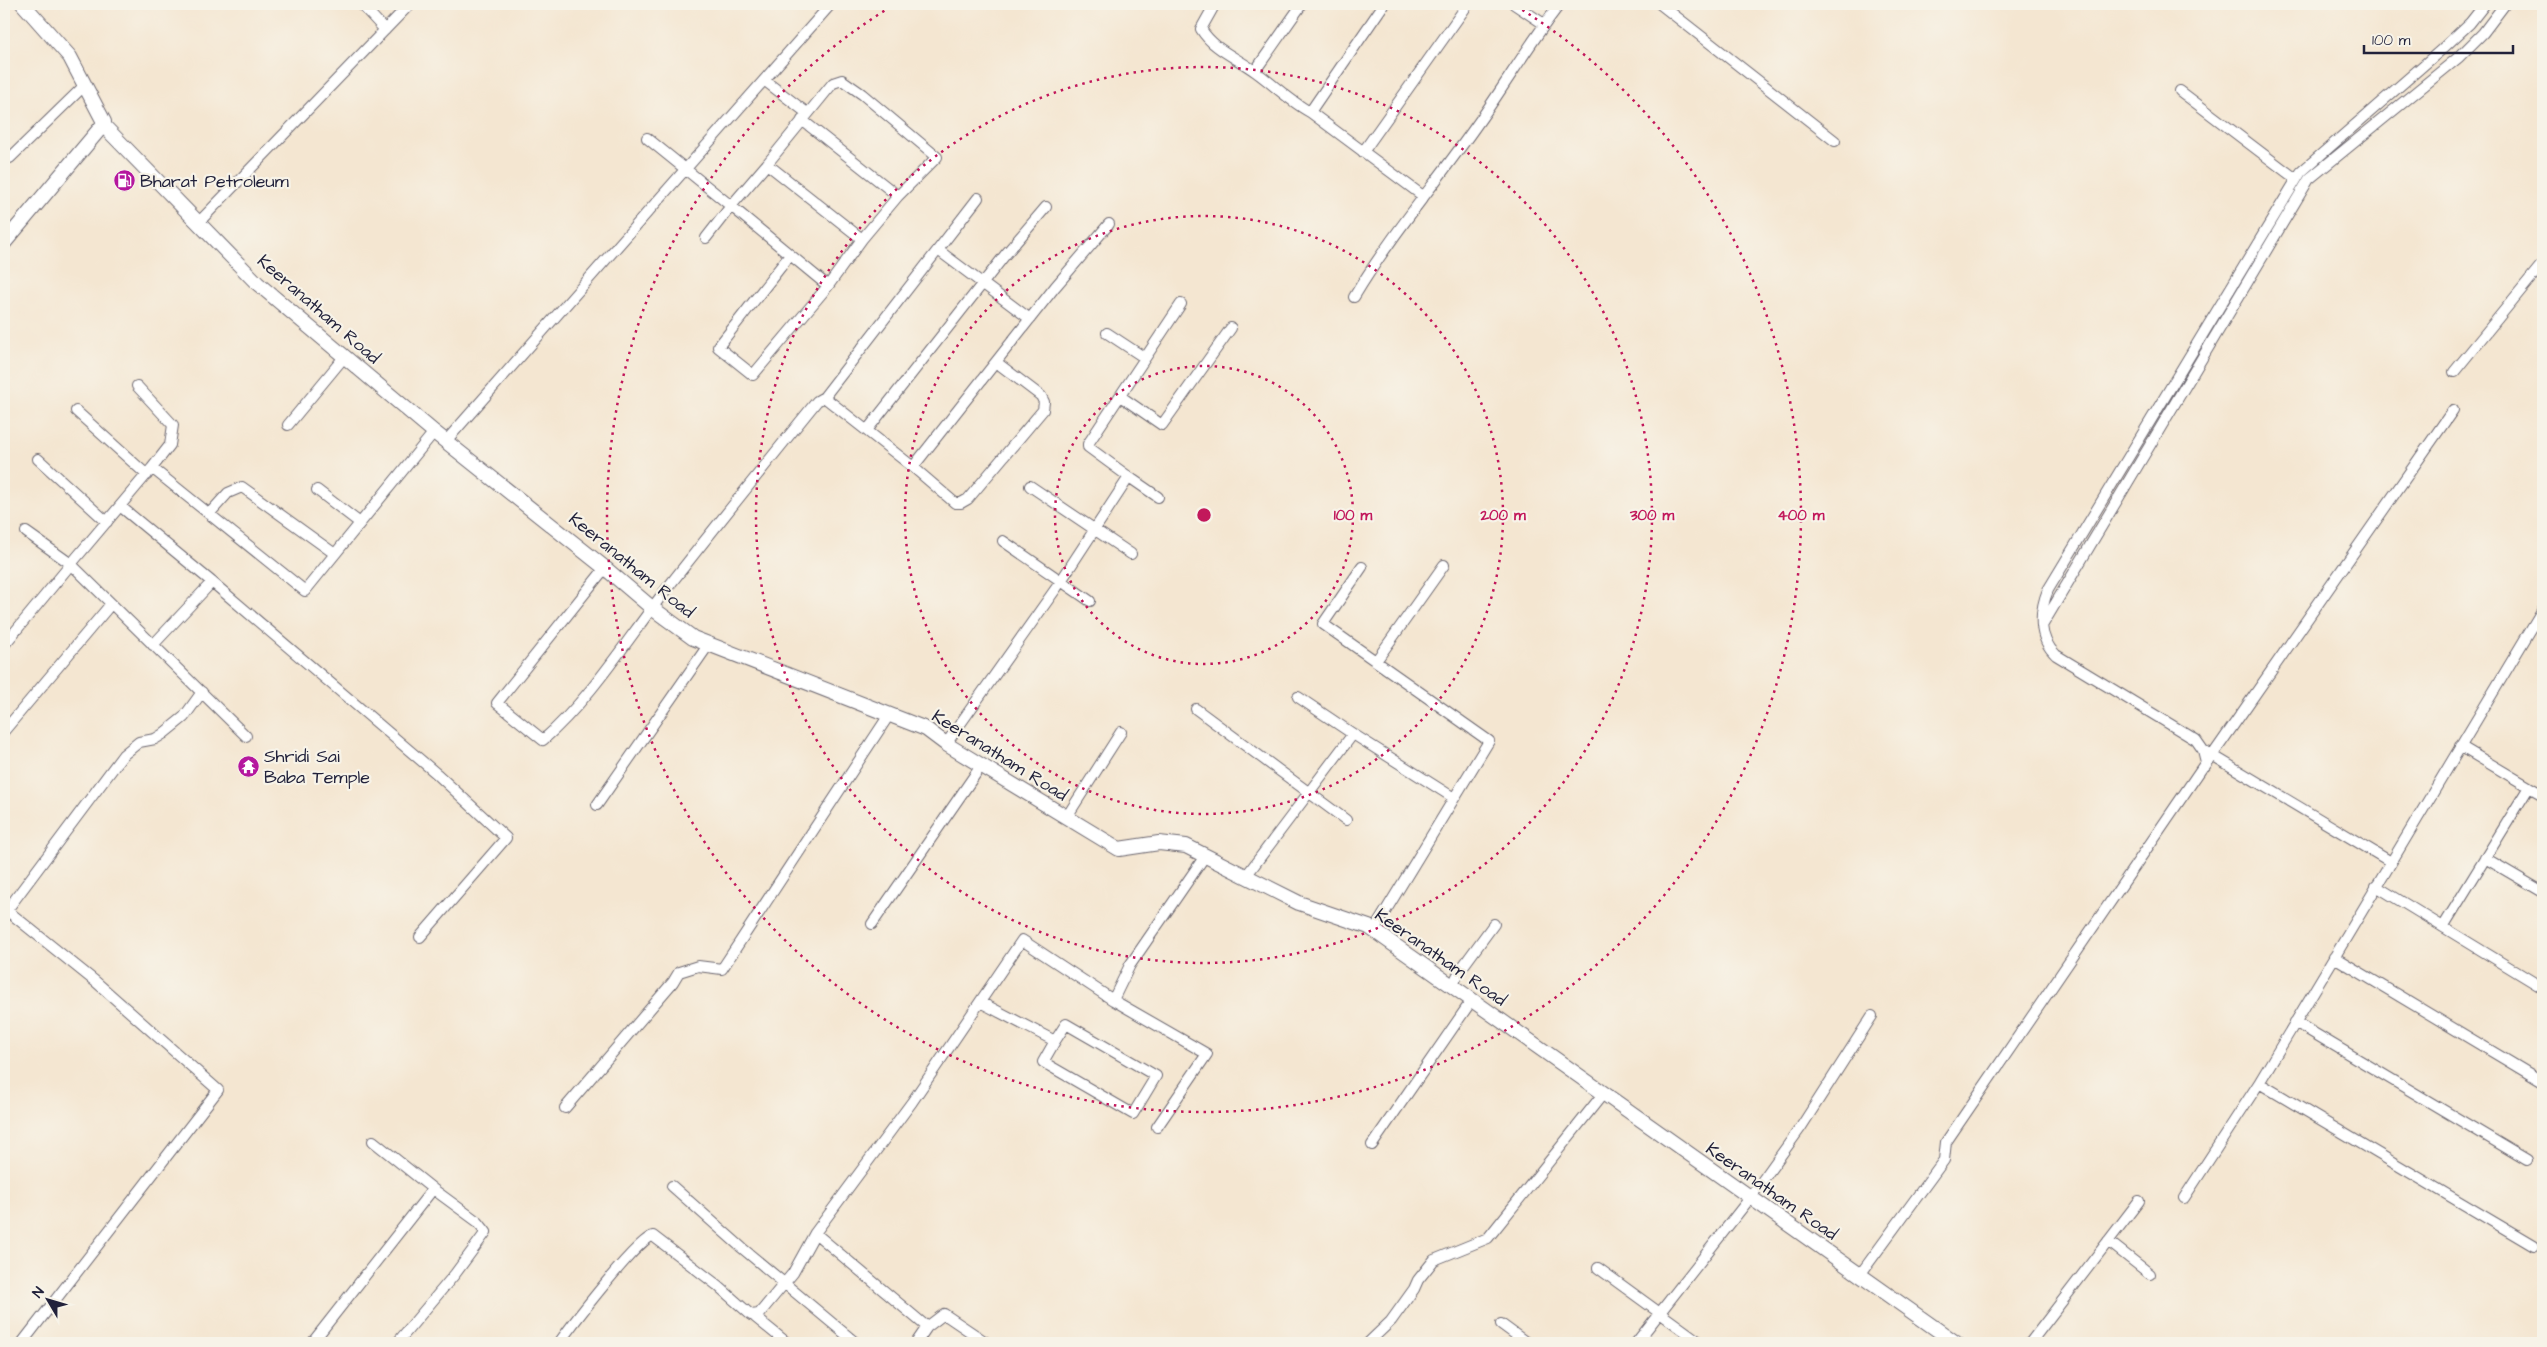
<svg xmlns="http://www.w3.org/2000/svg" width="2547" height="1347" font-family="'Architects Daughter',sans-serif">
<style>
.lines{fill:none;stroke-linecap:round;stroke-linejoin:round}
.street-casing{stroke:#6c6770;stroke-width:12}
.secondary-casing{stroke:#6c6770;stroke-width:16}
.street{stroke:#fff;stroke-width:10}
.secondary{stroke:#fff;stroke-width:14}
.ring{fill:none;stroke:#c2185b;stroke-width:2.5;stroke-dasharray:2.5 5}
.labels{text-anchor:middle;stroke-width:4.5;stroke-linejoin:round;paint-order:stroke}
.poi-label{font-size:18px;fill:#22223b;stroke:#f7f3e8;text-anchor:start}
.street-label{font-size:18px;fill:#22223b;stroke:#f7f3e8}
.centre{fill:#c2185b;stroke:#f7f3e8;stroke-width:2.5}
.ring-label{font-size:15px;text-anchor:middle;font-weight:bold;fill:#c2185b;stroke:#f7f3e8;stroke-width:4.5;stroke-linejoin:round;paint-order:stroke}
</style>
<rect width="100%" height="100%" fill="#f7f3e8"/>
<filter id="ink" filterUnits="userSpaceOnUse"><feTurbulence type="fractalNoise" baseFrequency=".02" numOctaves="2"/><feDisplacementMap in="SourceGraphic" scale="10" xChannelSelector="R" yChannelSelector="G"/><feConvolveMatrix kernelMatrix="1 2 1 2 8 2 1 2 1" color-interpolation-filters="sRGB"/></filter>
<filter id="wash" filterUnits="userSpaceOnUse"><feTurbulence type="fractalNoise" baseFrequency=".0096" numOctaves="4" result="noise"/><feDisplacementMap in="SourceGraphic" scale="20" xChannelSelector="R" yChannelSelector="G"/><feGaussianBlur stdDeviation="1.12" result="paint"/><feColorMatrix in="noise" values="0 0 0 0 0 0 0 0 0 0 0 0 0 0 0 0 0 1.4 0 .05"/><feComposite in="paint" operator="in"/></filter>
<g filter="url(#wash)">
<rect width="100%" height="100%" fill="#f4e6d1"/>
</g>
<g filter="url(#ink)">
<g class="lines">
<defs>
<path id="street" d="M 361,4 L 385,30
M 1215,4 L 1201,29 C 1214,50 1236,57 1256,72 C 1274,85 1290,101 1310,112 L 1423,196
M 1514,4 L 1544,24
M 1660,4 L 1835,141
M 1255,71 L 1302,4
M 764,80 L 807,113
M 2180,91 L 2296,179
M 1310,112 L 1384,4
M 802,120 L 898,196
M 647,138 L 731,206 L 767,164 L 862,239 L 828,286 L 731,206 L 706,238
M 1363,152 L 1468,4
M 10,158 L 85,85
M 767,164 L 833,83 L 842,80 L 862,94 L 937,157 L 898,196 L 862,239
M 199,222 L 410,4
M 938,250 L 1030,319
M 790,255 L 718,347 L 753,375 L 828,286
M 1354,297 C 1391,235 1437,182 1478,123 C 1506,84 1530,42 1560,4
M 1107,333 L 1145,358
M 2454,372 L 2543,263
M 137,386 L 173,425 L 170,445 L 152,468
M 1120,396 L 1162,425 L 1231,328
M 824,397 L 913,467 L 1055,287 L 1109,224
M 76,411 L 147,475
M 288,425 L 345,356
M 868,429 L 1005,255 L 1046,207
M 446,441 L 831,4
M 38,459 L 107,522
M 913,467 L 955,503 L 961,503 L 968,499 L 1043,410 L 1044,402 L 1041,396 L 996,362
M 1129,477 L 1158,497
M 1030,486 L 1131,554
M 317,490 L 360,523
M 120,506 L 212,582 L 437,774 L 506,838 L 420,937
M 209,514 L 228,493 L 242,487 L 335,554
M 1003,541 L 1090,601
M 1362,567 L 1323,624 L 1489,741 L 1374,930
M 605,568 L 497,703 L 543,740 C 591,698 626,641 665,591 C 715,527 766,464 817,401 L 824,397 L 978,198
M 2042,626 L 2309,179 L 2459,57 L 2483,33 L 2505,4
M 4,645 L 71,564 L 26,532
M 153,645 L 212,582
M 1376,661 L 1444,565
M 1298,697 L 1353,734
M 1196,709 L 1346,820
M 4,731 L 111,604
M 246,736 L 71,564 L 152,468 L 305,591 L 434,432
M 946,744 L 1057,587 L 1129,477 L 1088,447 L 1088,444 L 1181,304
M 2207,752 L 2391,862
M 2205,766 L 2453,410
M 2529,787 L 2543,795
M 597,805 L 709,644
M 1066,818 L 1121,732
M 2485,858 L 2543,892
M 1246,876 L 1353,734 L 1454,798
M 2376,886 L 2543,988
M 4,908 L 96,982 L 218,1090 L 22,1343
M 7,910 L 123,755 L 139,742 L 155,739 L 163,734 L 184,717 L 202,692
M 872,924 L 981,766
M 2443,927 L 2529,787 L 2460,746
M 2334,957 L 2543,1082
M 1452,986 L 1461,969 L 1494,924
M 1113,1000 L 1130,965 L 1205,856
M 980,1002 L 1055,1041 L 1043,1062 L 1133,1114 L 1156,1076 L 1066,1024 L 1055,1041
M 2295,1022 L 2527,1160
M 565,1108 L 673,982 L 679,972 L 698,966 L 722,969 L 889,715
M 373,1141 L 433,1189 L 478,1222 L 486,1232 L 455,1274 L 397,1343
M 1372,1145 L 1472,1000
M 672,1186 L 742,1248 L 856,1343
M 2184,1198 L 2259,1083
M 815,1233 L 927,1327
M 2108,1241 L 2150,1274
M 2534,1246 L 2259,1083 L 2543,609
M 1598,1268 L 1701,1343
M 1859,1276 L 1944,1160 L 1946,1142 L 2206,762 L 2203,750 L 2196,740 L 2056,655 C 2038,638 2039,612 2048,590 L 2301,172 L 2441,50 L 2470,23 L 2485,4
M 755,1317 L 787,1343
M 1501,1324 L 1527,1343
M 312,1343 L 433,1189
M 559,1343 C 571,1326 638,1238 653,1236 L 717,1285 L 751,1315 L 759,1314 L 793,1273 L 815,1233 L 912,1102 L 1022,940 L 1113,1000 L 1207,1054 L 1157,1127
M 916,1343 L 927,1327 L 944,1314 L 987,1343
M 1368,1343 L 1391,1321 L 1414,1289 L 1418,1280 L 1434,1260 L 1488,1238 L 1603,1094
M 1636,1343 L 1750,1198 L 1801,1127 L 1872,1016
M 2030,1343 L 2139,1201"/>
<path id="secondary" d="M 23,4 L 70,57 L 104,122 L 103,125 L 257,283 L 434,432 L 605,568 L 652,608 L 693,638 L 926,729 L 946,744 L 1119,849 L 1159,843 L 1186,846 L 1299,903 L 1369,927 L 1956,1343
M 4,243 L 103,125"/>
</defs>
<use href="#street" class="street-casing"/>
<use href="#secondary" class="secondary-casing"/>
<use href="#street" class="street"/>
<use href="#secondary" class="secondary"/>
</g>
</g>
<g class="ring">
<circle cx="1204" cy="515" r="149"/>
<circle cx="1204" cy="515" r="299"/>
<circle cx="1204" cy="515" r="448"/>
<path d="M1516 6A597 597 0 1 1 892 6"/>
</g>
<defs>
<symbol id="fuel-disc" viewBox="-11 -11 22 22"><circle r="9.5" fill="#b5179e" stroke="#f7f3e8"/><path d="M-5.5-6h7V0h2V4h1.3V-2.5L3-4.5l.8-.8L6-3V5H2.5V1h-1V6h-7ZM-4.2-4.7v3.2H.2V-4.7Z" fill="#fff"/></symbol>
<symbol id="temple-disc" viewBox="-11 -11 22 22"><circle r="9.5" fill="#b5179e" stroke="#f7f3e8"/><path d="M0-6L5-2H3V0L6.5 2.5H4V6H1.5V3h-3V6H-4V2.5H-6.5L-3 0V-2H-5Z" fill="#fff"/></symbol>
</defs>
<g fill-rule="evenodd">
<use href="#fuel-disc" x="112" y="168" width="25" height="25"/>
<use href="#temple-disc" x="236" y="754" width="25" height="25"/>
</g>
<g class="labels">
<g class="poi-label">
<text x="140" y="187">Bharat Petroleum</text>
<text x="264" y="762">Shridi Sai<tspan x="264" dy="21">Baba Temple</tspan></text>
</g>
<g class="street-label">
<text transform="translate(319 309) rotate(41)" y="6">Keeranatham Road</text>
<text transform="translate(632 565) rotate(39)" y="6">Keeranatham Road</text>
<text transform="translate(1000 755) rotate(32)" y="6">Keeranatham Road</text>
<text transform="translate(1441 957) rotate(35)" y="6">Keeranatham Road</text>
<text transform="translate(1772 1191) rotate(35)" y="6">Keeranatham Road</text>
</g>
</g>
<circle cx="1204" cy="515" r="8" class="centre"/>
<g class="ring-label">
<text x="1353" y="520">100 m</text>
<text x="1503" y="520">200 m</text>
<text x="1652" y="520">300 m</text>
<text x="1801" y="520">400 m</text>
</g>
<rect width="2547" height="1347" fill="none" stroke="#f7f3e8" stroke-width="20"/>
<g transform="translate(48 1300) rotate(308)" stroke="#f7f3e8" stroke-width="4" paint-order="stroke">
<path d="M0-4L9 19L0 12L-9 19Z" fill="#22223b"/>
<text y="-8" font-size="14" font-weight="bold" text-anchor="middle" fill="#22223b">N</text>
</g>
<path d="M2364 45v8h149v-8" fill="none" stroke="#22223b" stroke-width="2.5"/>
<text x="2372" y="45" font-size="15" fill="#22223b" stroke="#f7f3e8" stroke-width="4" paint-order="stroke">100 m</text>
</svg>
